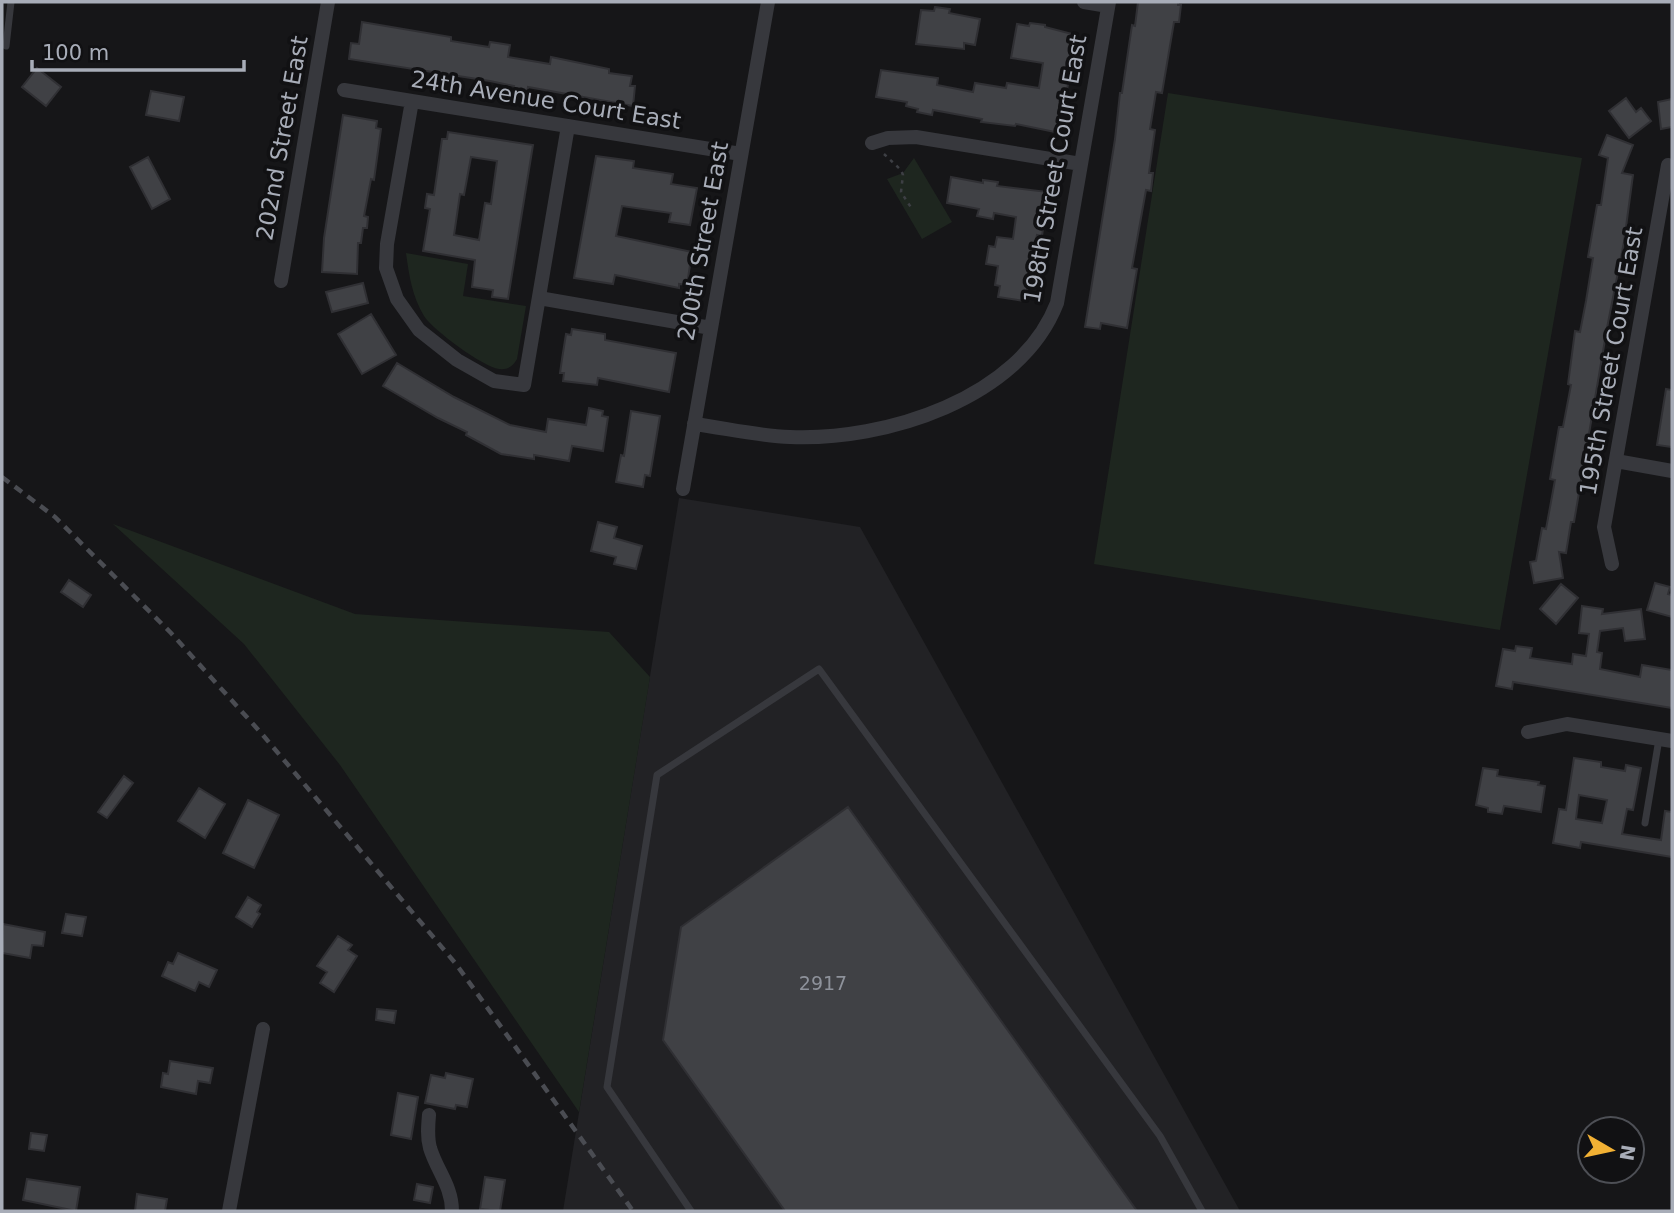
<svg xmlns="http://www.w3.org/2000/svg" width="1674" height="1213" font-family="'DejaVu Sans',sans-serif">
<style>
.built{fill:#222225}
.green{fill:#1e261f}
.building{fill:#404145;stroke:#303034;stroke-width:2;fill-rule:evenodd}
.lines{fill:none;stroke-linecap:round;stroke-linejoin:round}
.path{stroke:#3d3f44;stroke-width:2.5;stroke-dasharray:3.5 5;stroke-linecap:butt}
.lane{stroke:#37383d;stroke-width:7}
.street{stroke:#37383d;stroke-width:14}
.rail{stroke:#4a4c52;stroke-width:4.5;stroke-dasharray:9 7;stroke-linecap:butt}
.labels{text-anchor:middle;stroke-width:7;stroke-linejoin:round;paint-order:stroke}
.number-label{font-size:19px;fill:#8e929b}
.street-label{font-size:23px;fill:#a8adb8;stroke:#111113}
</style>
<rect width="100%" height="100%" fill="#161618"/>
<path class="built" d="M 679,498 L 860,527 L 1240,1211 L 563,1211 Z"/>
<path class="green" d="M 1168,93 L 1582,158 L 1500,630 L 1094,564 Z
M 914,158 L 952,222 L 922,239 L 887,179 L 903,173 Z
M 406,253 L 468,264 L 463,296 L 526,306 L 517,359 C 513,366 508,370 499,369 C 483,367 433,330 424,316 C 412,296 409,275 406,253 Z
M 113,524 L 355,614 L 609,632 L 650,677 L 579,1112 L 340,765 L 244,644 Z"/>
<path class="building" d="M 1138,2 L 1178,2 L 1178,5 L 1181,5 L 1179,22 L 1174,22 L 1162,93 L 1156,92 L 1150,129 L 1155,130 L 1149,173 L 1153,173 L 1151,191 L 1146,190 L 1132,268 L 1137,269 L 1127,328 L 1101,323 L 1100,329 L 1085,327 L 1115,139 L 1120,93 L 1122,93 L 1132,25 L 1135,26 Z
M 935,7 L 950,9 L 949,13 L 980,19 L 975,45 L 964,43 L 964,49 L 916,44 L 921,10 L 934,11 Z
M 362,22 L 451,37 L 451,41 L 489,47 L 490,42 L 510,45 L 508,57 L 550,64 L 551,57 L 609,69 L 609,73 L 632,76 L 630,86 L 635,86 L 633,106 L 528,87 L 527,94 L 513,91 L 514,86 L 490,81 L 349,59 L 351,43 L 359,44 Z
M 1030,23 L 1045,25 L 1045,27 L 1076,35 L 1060,133 L 1016,124 L 1015,126 L 981,122 L 982,119 L 933,110 L 932,115 L 917,112 L 918,109 L 906,106 L 907,102 L 876,97 L 881,70 L 938,78 L 937,85 L 973,92 L 975,83 L 1006,88 L 1007,83 L 1039,88 L 1043,63 L 1011,58 L 1017,24 L 1029,26 Z
M 37,68 L 61,87 L 46,106 L 22,87 Z
M 151,91 L 184,97 L 179,121 L 146,115 Z
M 1626,98 L 1636,112 L 1641,108 L 1651,121 L 1629,138 L 1609,111 Z
M 1672,99 L 1672,127 L 1661,129 L 1658,102 Z
M 343,115 L 377,121 L 376,128 L 381,129 L 374,180 L 371,179 L 364,216 L 368,217 L 367,228 L 363,228 L 361,243 L 358,243 L 357,274 L 322,272 L 324,238 Z
M 448,132 L 533,145 L 508,299 L 492,297 L 493,290 L 472,287 L 475,260 L 423,251 L 430,209 L 425,208 L 427,194 L 434,195 L 442,139 L 447,139 ZM 471,157 L 497,161 L 491,204 L 485,203 L 479,240 L 454,235 L 460,194 L 464,195 Z
M 1607,135 L 1633,145 L 1622,173 L 1633,175 L 1624,242 L 1607,328 L 1574,522 L 1571,522 L 1566,553 L 1559,552 L 1563,578 L 1534,583 L 1530,562 L 1536,561 L 1542,528 L 1546,529 L 1555,480 L 1550,479 L 1559,427 L 1563,427 L 1571,385 L 1568,384 L 1575,331 L 1580,332 L 1586,301 L 1593,258 L 1588,257 L 1597,205 L 1601,205 L 1608,158 L 1599,155 Z
M 596,156 L 634,161 L 633,168 L 673,174 L 671,184 L 697,188 L 690,225 L 669,222 L 671,213 L 622,206 L 616,236 L 692,252 L 687,285 L 679,284 L 679,288 L 615,275 L 613,284 L 574,278 Z
M 148,157 L 170,199 L 152,209 L 130,167 Z
M 951,177 L 983,183 L 983,180 L 998,182 L 997,186 L 1048,192 L 1042,236 L 1037,235 L 1025,301 L 998,297 L 1000,286 L 995,285 L 998,266 L 986,264 L 989,246 L 995,247 L 997,237 L 1013,239 L 1016,217 L 994,213 L 993,219 L 977,216 L 979,209 L 947,203 Z
M 363,283 L 368,303 L 332,312 L 326,292 Z
M 371,314 L 396,355 L 362,374 L 338,334 Z
M 572,329 L 605,334 L 605,340 L 676,353 L 669,392 L 598,378 L 597,385 L 563,381 L 564,373 L 560,373 L 562,359 L 566,334 L 571,335 Z
M 397,363 L 454,397 L 510,425 L 546,432 L 548,419 L 586,425 L 589,408 L 603,411 L 602,416 L 608,417 L 603,451 L 572,446 L 569,461 L 534,455 L 534,459 L 501,454 L 466,435 L 467,432 L 438,418 L 383,386 Z
M 1666,389 L 1672,390 L 1672,447 L 1657,445 Z
M 631,411 L 660,416 L 650,476 L 645,475 L 643,487 L 616,482 L 621,455 L 624,456 Z
M 598,522 L 617,527 L 614,538 L 642,546 L 636,569 L 614,564 L 616,557 L 591,551 Z
M 69,580 L 91,595 L 83,607 L 61,592 Z
M 1655,583 L 1670,587 L 1668,594 L 1672,595 L 1672,617 L 1647,610 Z
M 1561,584 L 1578,598 L 1556,624 L 1540,609 Z
M 1582,606 L 1603,609 L 1602,614 L 1641,609 L 1645,639 L 1625,641 L 1623,628 L 1600,631 L 1597,652 L 1602,653 L 1600,669 L 1640,677 L 1642,665 L 1672,670 L 1672,708 L 1513,682 L 1512,689 L 1496,686 L 1503,649 L 1515,651 L 1516,646 L 1532,648 L 1530,658 L 1572,664 L 1573,654 L 1586,656 L 1589,634 L 1579,633 Z
M 1574,758 L 1601,762 L 1601,767 L 1625,771 L 1626,765 L 1641,768 L 1633,810 L 1627,809 L 1622,834 L 1661,840 L 1665,811 L 1672,812 L 1672,857 L 1581,842 L 1580,848 L 1553,843 L 1559,809 L 1566,810 ZM 1579,795 L 1607,800 L 1602,823 L 1576,819 Z
M 1483,768 L 1498,770 L 1497,776 L 1539,782 L 1538,785 L 1545,786 L 1541,812 L 1504,806 L 1502,814 L 1488,812 L 1488,808 L 1476,805 Z
M 124,776 L 133,783 L 107,818 L 98,812 Z
M 199,788 L 225,804 L 205,838 L 178,821 Z
M 248,800 L 279,815 L 254,868 L 223,853 Z
M 848,807 L 1137,1211 L 785,1211 L 663,1040 L 681,927 Z
M 248,897 L 261,905 L 257,912 L 260,914 L 252,927 L 236,917 Z
M 66,914 L 86,917 L 82,936 L 62,933 Z
M 3,924 L 45,932 L 43,946 L 32,945 L 30,958 L 2,953 Z
M 338,936 L 352,945 L 348,950 L 357,956 L 334,992 L 320,983 L 327,972 L 317,966 Z
M 178,953 L 217,970 L 209,987 L 199,982 L 195,991 L 162,976 L 168,962 L 173,964 Z
M 377,1009 L 396,1011 L 394,1023 L 376,1020 Z
M 170,1061 L 213,1068 L 210,1083 L 198,1081 L 196,1094 L 161,1087 L 163,1073 L 168,1074 Z
M 446,1073 L 473,1079 L 467,1107 L 456,1105 L 455,1109 L 425,1103 L 431,1075 L 445,1078 Z
M 398,1093 L 418,1097 L 411,1139 L 391,1135 Z
M 31,1133 L 47,1135 L 44,1151 L 29,1149 Z
M 485,1177 L 505,1180 L 500,1211 L 480,1209 Z
M 27,1179 L 80,1187 L 76,1211 L 23,1200 Z
M 417,1184 L 433,1187 L 430,1203 L 414,1200 Z
M 137,1194 L 167,1199 L 165,1211 L 135,1211 Z"/>
<g class="lines">
<path class="path" d="M 884,154 L 901,170 L 903,175 L 901,192 L 912,209"/>
<path class="lane" d="M 6,46 L 11,2
M 1645,823 L 1659,739
M 691,1211 L 607,1087 L 657,775 L 819,669 L 1160,1136 L 1202,1211"/>
<path class="street" d="M 1084,2 L 1108,6
M 344,90 L 741,154
M 412,101 L 387,244 L 386,268 L 397,299 L 419,330 L 457,360 L 494,381 L 524,385 L 568,126
M 872,143 L 888,138 L 916,137 L 1081,164
M 281,281 L 328,2
M 539,298 L 711,328
M 694,424 C 725,428 758,436 790,437 C 885,441 1020,399 1057,303 L 1109,2
M 1616,461 L 1672,471
M 683,489 L 768,2
M 1612,564 L 1604,527 L 1668,165 L 1672,166
M 1528,732 L 1567,724 L 1672,741
M 429,1115 C 428,1126 427,1137 430,1148 C 437,1171 452,1186 452,1211
M 229,1211 L 263,1029"/>
<path class="rail" d="M 2,477 L 55,517 L 171,633 L 262,734 L 456,964 L 633,1211"/>
</g>
<g class="labels">
<g class="number-label">
<text x="823" y="990">2917</text>
</g>
<g class="street-label">
<text transform="translate(546 100) rotate(9)" y="8">24th Avenue Court East</text>
<text transform="translate(282 138) rotate(-80)" y="8">202nd Street East</text>
<text transform="translate(1055 169) rotate(-80)" y="8">198th Street Court East</text>
<text transform="translate(703 241) rotate(-80)" y="8">200th Street East</text>
<text transform="translate(1611 361) rotate(-80)" y="8">195th Street Court East</text>
</g>
</g>
<rect width="1674" height="1213" fill="none" stroke="#a8adb8" stroke-width="7"/>
<g transform="translate(1611 1150) rotate(99)"><circle r="33" fill="#111113" stroke="#4d4f55" stroke-width="2"/>
<path d="M0-5L12 26L0 18L-12 26Z" fill="#f2b134"/>
<text y="-10" font-size="19" font-weight="bold" text-anchor="middle" fill="#a8adb8">N</text>
</g>
<path d="M32 60v10h212v-10" fill="none" stroke="#a8adb8" stroke-width="3.5"/>
<text x="42" y="60" font-size="21" fill="#a8adb8" stroke="#111113" stroke-width="5" paint-order="stroke">100 m</text>
</svg>
